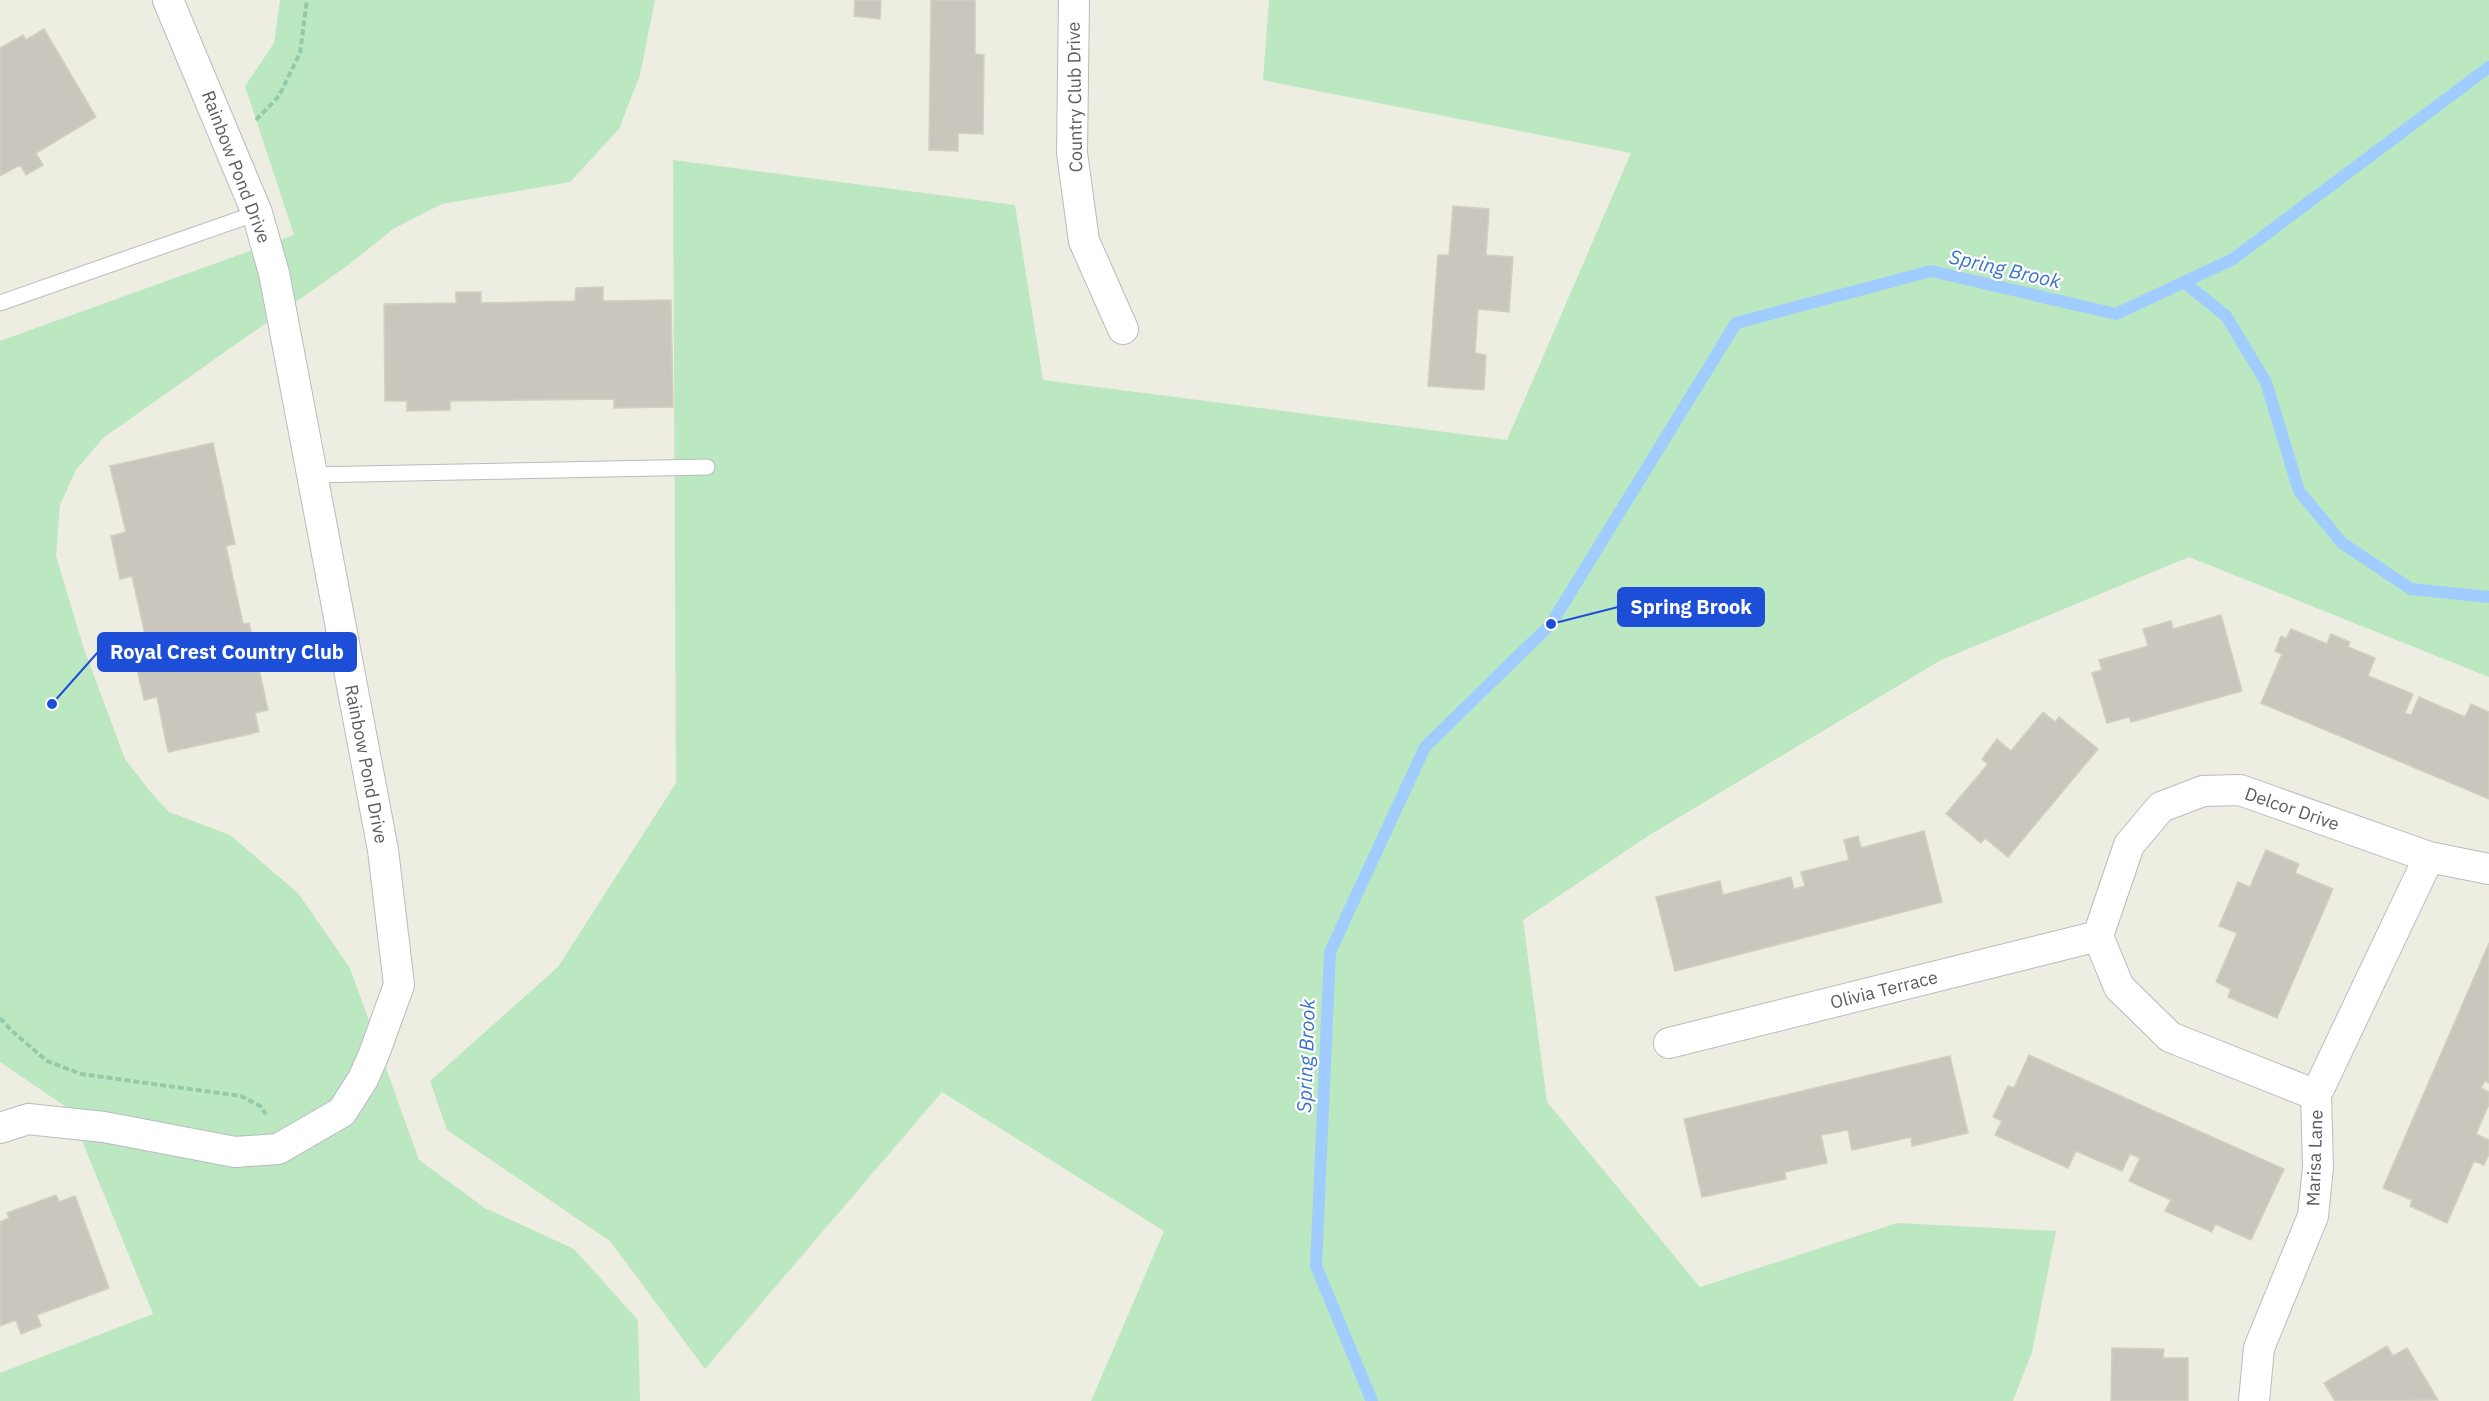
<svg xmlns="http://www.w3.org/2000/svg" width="2489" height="1401" font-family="'IBM Plex Sans',sans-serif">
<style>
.green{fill:#bbe8c0}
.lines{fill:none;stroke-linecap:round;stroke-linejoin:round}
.stream{stroke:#a0ccff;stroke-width:12}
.building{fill:#c9c6be;stroke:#d3cfbf;stroke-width:1.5}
.service-casing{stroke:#b9bbc1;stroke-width:17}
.minor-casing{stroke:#b9bbc1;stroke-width:32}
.path{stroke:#94c9a9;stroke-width:4;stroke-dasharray:6 3;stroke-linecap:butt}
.service{stroke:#fff;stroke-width:15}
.minor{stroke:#fff;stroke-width:30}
.labels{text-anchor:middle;stroke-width:4.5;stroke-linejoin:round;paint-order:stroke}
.street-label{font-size:18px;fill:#5a5d63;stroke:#fff}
.water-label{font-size:20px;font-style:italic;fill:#3a72cb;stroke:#fff}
.leader{fill:none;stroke:#1d4ed8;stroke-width:2}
.callout-dot{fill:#1d4ed8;stroke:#fff;stroke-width:2}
.callout{fill:#1d4ed8;stroke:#1d4ed8;stroke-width:2}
.callout-label{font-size:20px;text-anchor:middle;font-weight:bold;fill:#fff}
</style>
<rect width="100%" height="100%" fill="#eeede1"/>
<path class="green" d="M 280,0 L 655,0 L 640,75 L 619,129 L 570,182 L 442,204 L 393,229 L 351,263 L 103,438 L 76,470 L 60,505 L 56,556 L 84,649 L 125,759 L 148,789 L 169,812 L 230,835 L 298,893 L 350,968 L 419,1160 L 485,1208 L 574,1249 L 638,1320 L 640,1401 L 0,1401 L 0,1373 L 153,1314 L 69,1109 L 0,1062 L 0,341 L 294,235 L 245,86 L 274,43 Z
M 1269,0 L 2489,0 L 2489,677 L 2189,557 L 1941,660 L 1648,836 L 1523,920 L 1547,1102 L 1700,1287 L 1897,1223 L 2056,1231 L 2032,1352 L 2013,1401 L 1091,1401 L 1164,1231 L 942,1092 L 705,1369 L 610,1241 L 447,1130 L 430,1081 L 558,967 L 676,783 L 673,160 L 1015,205 L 1043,380 L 1507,440 L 1631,153 L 1263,80 Z"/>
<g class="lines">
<path class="stream" d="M 2184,282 L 2226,316 L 2266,382 L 2299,491 L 2342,543 L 2411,589 L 2489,597
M 1372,1401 L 1316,1266 L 1330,952 L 1425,747 L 1551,624 L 1736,323 L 1931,271 L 2116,314 L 2233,259 L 2489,67"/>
</g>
<path class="building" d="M 855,0 L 881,0 L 880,19 L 854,16 Z
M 931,0 L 975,0 L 975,54 L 984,55 L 983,134 L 958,133 L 958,151 L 929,150 Z
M 44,29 L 96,117 L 36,153 L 43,165 L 26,175 L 20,165 L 0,176 L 0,48 L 23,35 L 26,40 Z
M 1453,206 L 1489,209 L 1486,255 L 1513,257 L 1509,312 L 1478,309 L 1475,353 L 1486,355 L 1484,390 L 1428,386 L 1438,255 L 1449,255 Z
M 603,287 L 603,301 L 671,300 L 673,407 L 614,408 L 614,399 L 450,401 L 450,410 L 407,411 L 407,401 L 385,401 L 384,304 L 456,303 L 456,292 L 481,292 L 481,303 L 575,301 L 576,288 Z
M 213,443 L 235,544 L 226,546 L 243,624 L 249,623 L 268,710 L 255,713 L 259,732 L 168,752 L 157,697 L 144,700 L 133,651 L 148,648 L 132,576 L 120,579 L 111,536 L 126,532 L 110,466 Z
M 2221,615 L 2242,691 L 2131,722 L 2129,717 L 2107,723 L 2092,673 L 2102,670 L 2099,660 L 2148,646 L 2143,629 L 2171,621 L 2173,629 Z
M 2291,629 L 2327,644 L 2331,634 L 2350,642 L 2348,647 L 2375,658 L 2368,676 L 2413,694 L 2405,713 L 2411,715 L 2419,697 L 2465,717 L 2471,704 L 2489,712 L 2489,799 L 2261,703 L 2282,654 L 2275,651 L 2281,636 L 2286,639 Z
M 2043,712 L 2055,722 L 2059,717 L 2098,749 L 2008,857 L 1985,838 L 1981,843 L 1946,814 L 1988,764 L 1982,759 L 1997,739 L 2011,751 Z
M 1924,831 L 1942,902 L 1675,971 L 1656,897 L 1720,881 L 1723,895 L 1791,877 L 1794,889 L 1805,886 L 1801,872 L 1849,860 L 1844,840 L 1858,836 L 1861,848 Z
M 2266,850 L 2299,864 L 2295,873 L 2333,889 L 2277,1018 L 2228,997 L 2231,989 L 2216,982 L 2237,933 L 2219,926 L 2238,882 L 2250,887 Z
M 2489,943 L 2489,1083 L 2485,1081 L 2481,1088 L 2489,1092 L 2489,1104 L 2476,1134 L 2489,1140 L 2489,1154 L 2484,1165 L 2474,1161 L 2447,1223 L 2410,1206 L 2412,1200 L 2383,1188 Z
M 2029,1055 L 2284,1169 L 2251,1240 L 2215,1224 L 2212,1232 L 2165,1211 L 2171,1200 L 2129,1181 L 2140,1158 L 2130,1154 L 2122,1171 L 2076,1151 L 2068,1168 L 1995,1135 L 2002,1121 L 1993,1117 L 2008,1086 L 2014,1088 Z
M 1950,1056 L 1968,1133 L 1912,1146 L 1911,1137 L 1852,1150 L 1848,1130 L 1821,1135 L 1827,1163 L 1785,1172 L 1786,1179 L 1702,1197 L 1684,1119 Z
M 56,1195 L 59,1202 L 75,1196 L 109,1288 L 37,1315 L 41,1326 L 21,1334 L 16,1320 L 0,1326 L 0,1222 L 9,1218 L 7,1213 Z
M 2387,1346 L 2393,1356 L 2407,1348 L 2438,1400 L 2335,1401 L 2324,1383 Z
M 2112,1348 L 2164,1349 L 2163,1358 L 2188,1358 L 2188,1401 L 2111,1401 Z"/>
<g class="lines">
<defs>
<path id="service" d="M 0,303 L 257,213
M 311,475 L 707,467"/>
<path id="minor" d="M 1074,0 L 1072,153 L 1084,241 L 1123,329
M 1669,1043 L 2098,936
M 2316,1095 L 2170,1037 L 2119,987 L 2098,936 L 2129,845 L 2161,807 L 2203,791 L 2240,790 L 2429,857 L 2489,869
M 0,1128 L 28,1119 L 104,1127 L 235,1152 L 278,1149 L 342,1112 L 363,1079 L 374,1054 L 399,985 L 383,850 L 274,273 L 257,213 L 168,0
M 2254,1401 L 2259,1348 L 2313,1216 L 2318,1167 L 2316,1095 L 2429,857"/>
</defs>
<use href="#service" class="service-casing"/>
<use href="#minor" class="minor-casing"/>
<path class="path" d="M 256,120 L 279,96 L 300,53 L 307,0
M 0,1018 L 12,1031 L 47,1061 L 81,1074 L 241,1096 L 260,1106 L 266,1114"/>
<use href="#service" class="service"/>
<use href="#minor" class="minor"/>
</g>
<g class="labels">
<g class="street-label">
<text transform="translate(1075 97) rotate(-91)" y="6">Country Club Drive</text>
<text transform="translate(236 167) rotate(69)" y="6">Rainbow Pond Drive</text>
<text transform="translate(366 764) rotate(79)" y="6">Rainbow Pond Drive</text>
<text transform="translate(2292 809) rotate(19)" y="6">Delcor Drive</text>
<text transform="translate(1884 990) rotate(-14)" y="6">Olivia Terrace</text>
<text transform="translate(2315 1158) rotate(-88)" y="6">Marisa Lane</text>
</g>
<g class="water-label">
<text transform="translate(2005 269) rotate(13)" y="7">Spring Brook</text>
<text transform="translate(1306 1056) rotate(-88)" y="7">Spring Brook</text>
</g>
</g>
<path class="leader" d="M1551 624L1618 607M52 704L98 652"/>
<g class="callout-dot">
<circle cx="1551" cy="624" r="6"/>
<circle cx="52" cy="704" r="6"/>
</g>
<g class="callout">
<rect x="1618" y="588" width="146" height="38" rx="6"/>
<rect x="98" y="633" width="258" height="38" rx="6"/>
</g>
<g class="callout-label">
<text x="1691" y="614">Spring Brook</text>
<text x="227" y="659">Royal Crest Country Club</text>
</g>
</svg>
